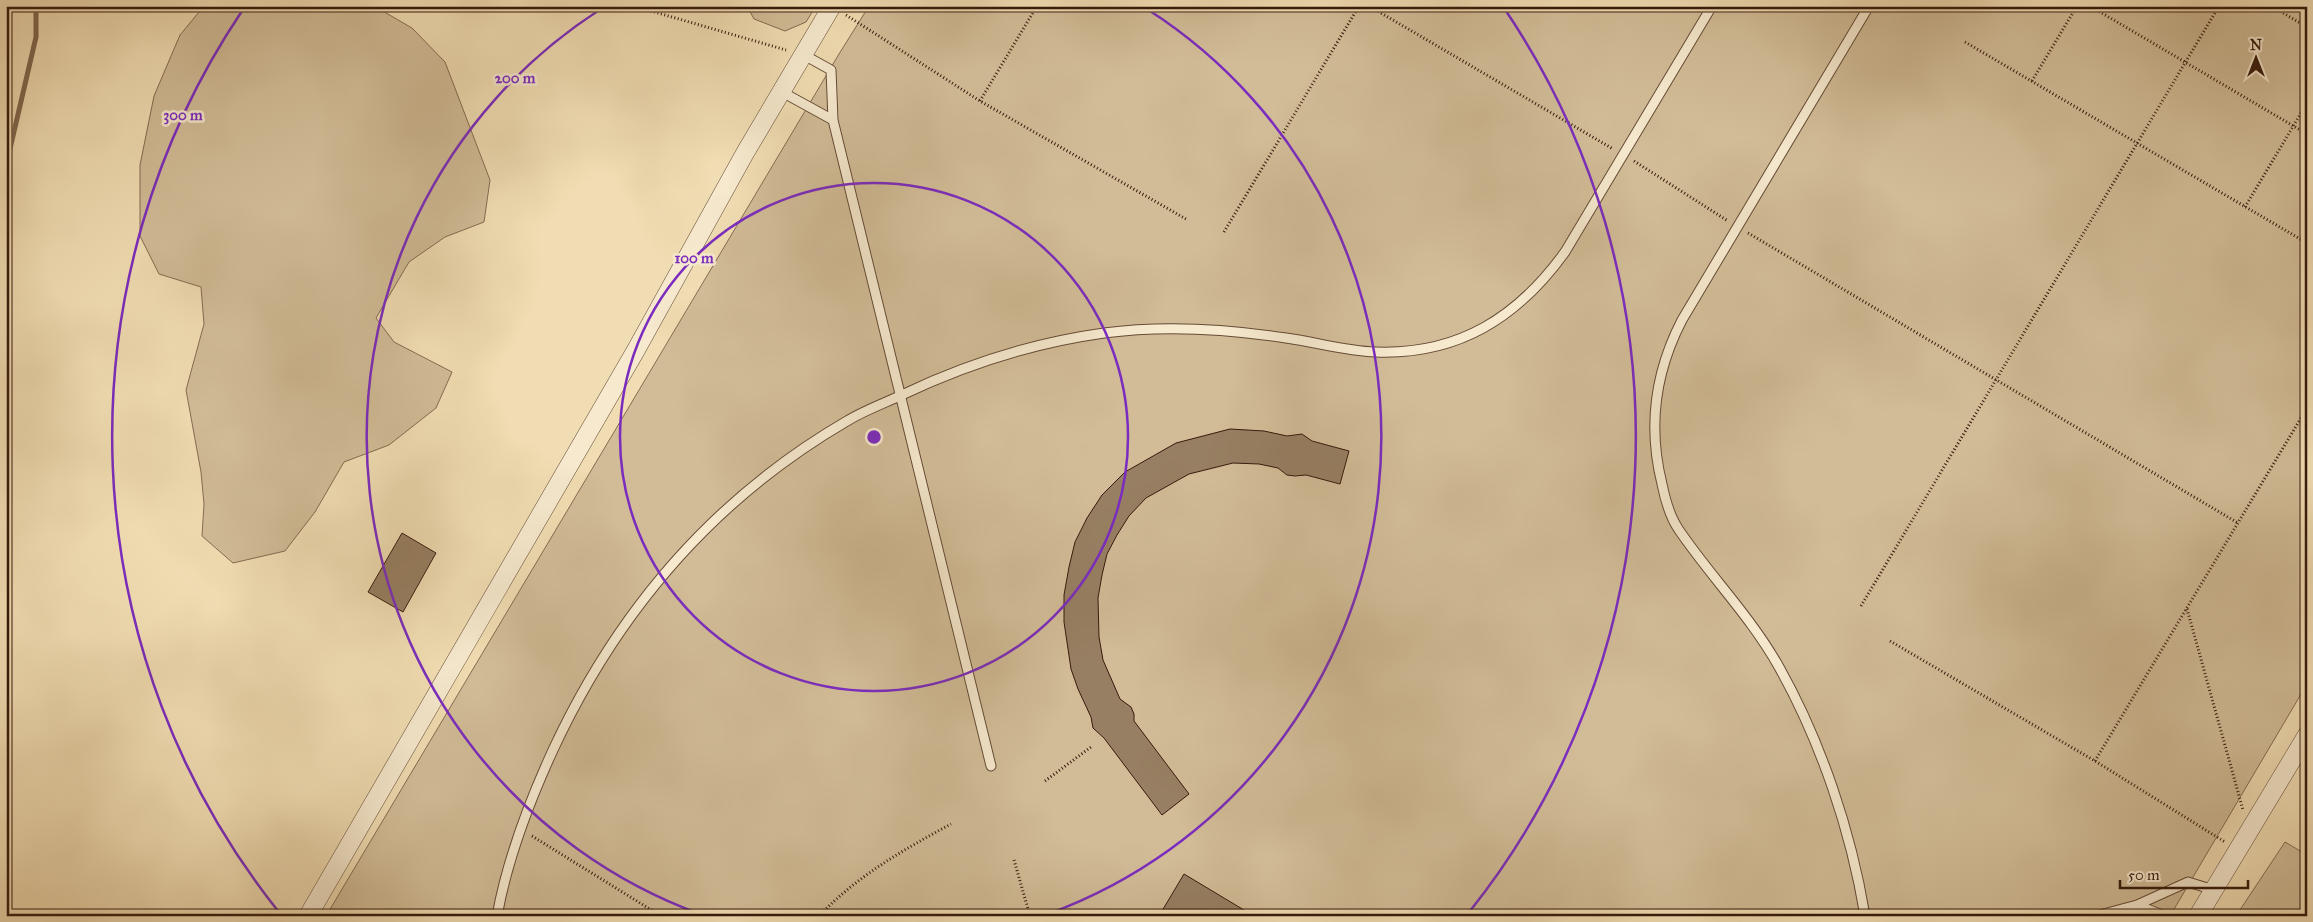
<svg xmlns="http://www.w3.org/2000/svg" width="2313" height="922" font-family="'IM FELL Great Primer',serif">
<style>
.green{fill:#d1bc97;stroke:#846b52}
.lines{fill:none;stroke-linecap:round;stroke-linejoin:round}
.stream{stroke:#80674e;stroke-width:5}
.building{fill:#977f63;stroke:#361a0c}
.service-casing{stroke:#654b36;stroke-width:11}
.minor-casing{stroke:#654b36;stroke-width:19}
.path{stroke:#361a0c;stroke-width:3;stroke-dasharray:1 2.5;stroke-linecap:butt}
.service{stroke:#f6e9ce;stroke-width:9}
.minor{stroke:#f6e9ce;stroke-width:18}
.ring{fill:none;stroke:#7b2cbf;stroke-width:2.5}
.centre{fill:#7b2cbf;stroke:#f6e9ce;stroke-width:2.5}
.ring-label{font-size:15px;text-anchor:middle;font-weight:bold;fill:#7b2cbf;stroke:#f6e9ce;stroke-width:5;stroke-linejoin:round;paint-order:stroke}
</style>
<rect width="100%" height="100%" fill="#f1ddb3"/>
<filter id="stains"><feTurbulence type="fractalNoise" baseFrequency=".004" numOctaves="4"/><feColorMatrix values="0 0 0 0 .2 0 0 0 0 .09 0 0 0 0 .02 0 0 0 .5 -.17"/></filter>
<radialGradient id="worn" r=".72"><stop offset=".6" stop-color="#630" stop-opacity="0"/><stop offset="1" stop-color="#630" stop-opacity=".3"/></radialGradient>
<path class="green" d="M 204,6 L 374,6 L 412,28 L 445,62 L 490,180 L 484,222 L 445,237 L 409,262 L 376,318 L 394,342 L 452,372 L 436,408 L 389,445 L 344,462 L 315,512 L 285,551 L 233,563 L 202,536 L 204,504 L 201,472 L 186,390 L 204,324 L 201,287 L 159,274 L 140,236 L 140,165 L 154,96 L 180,35 Z
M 747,6 L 816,6 L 806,22 L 785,31 L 754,19 Z
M 869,6 L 2307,6 L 2307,684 L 2170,916 L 326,916 L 839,54 Z
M 2285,842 L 2307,855 L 2307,916 L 2236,916 Z"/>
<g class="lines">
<path class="stream" d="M 6,166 L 36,37 L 36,6"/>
</g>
<path class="building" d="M 1230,429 L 1264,431 L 1287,436 L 1302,434 L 1312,441 L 1349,451 L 1340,484 L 1306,475 L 1295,476 L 1287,475 L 1278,468 L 1259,464 L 1233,463 L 1189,474 L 1146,498 L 1129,516 L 1117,535 L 1107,554 L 1102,575 L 1098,598 L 1099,637 L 1103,660 L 1120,699 L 1131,707 L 1134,714 L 1134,721 L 1189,794 L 1162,815 L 1104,738 L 1093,728 L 1091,717 L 1078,689 L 1071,669 L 1064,622 L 1064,595 L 1069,567 L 1075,542 L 1087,518 L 1102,495 L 1125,472 L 1176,443 Z
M 402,533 L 436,553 L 403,612 L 368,592 Z
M 1184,874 L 1254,916 L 1159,916 Z"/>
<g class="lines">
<defs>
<path id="service" d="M 804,55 L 831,70 L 833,120 L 991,766
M 782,92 L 833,120
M 2137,905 L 2165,916
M 497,916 C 507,861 530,800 553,750 C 618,610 713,499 847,421 C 865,410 885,403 904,394 C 969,363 1032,343 1104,333 C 1163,325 1227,329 1286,338 C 1316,342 1345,351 1376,352 C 1459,355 1518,317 1565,252 L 1712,6
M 1865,916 C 1851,831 1821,742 1779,667 C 1751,617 1711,577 1679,530 C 1670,517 1665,499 1662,484 C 1648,428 1655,372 1682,320 L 1869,6
M 2096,916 L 2137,905 L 2188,882 L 2214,890"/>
<path id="minor" d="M 308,916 L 636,350 L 745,153 L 832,6
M 2198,916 L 2307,735"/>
</defs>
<use href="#service" class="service-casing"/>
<use href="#minor" class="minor-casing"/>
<path class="path" d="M 634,6 L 786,50
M 1369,6 L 1613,149
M 2090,6 L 2307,134
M 2271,6 L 2307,27
M 846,15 L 980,101 L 1186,219
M 1965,42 L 2307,243
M 2032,81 L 2077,6
M 980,101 L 1037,6
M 1634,161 L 1728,221
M 2245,207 L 2307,103
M 1224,232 L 1359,6
M 1748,233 L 2238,523
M 1861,606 L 2219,6
M 2187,609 L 2243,810
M 1890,641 L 2095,761 L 2225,842
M 2095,761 L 2307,408
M 1045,781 L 1091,747
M 532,836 L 661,916
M 1014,860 L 1030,916
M 819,916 C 857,876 903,850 951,824"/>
<use href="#service" class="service"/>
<use href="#minor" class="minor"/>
</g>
<g class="ring">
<circle cx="874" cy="437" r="254"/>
<path d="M700 914A508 508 0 0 1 601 9M1147 9A508 508 0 0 1 1048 914"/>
<path d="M278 911A762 762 0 0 1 242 11M1506 11A762 762 0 0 1 1470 911"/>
</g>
<circle cx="874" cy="437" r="8" class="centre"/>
<g class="ring-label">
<text x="515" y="83">200 m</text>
<text x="183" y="120">300 m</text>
<text x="694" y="263">100 m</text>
</g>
<rect width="2313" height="922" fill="none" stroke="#f1ddb3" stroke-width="25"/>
<rect x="8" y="8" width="2298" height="907" fill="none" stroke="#361a0c" stroke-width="2.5"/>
<rect x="12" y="12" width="2288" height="897" fill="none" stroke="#361a0c"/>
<g transform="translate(2256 58)" stroke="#f6e9ce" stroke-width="4" paint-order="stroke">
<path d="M0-4L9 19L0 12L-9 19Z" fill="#361a0c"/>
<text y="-8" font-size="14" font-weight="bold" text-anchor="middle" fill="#361a0c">N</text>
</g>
<path d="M2120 880v8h128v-8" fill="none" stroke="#361a0c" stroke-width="2.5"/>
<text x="2128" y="880" font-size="15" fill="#361a0c" stroke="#f6e9ce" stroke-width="4" paint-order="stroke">50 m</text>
<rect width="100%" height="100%" filter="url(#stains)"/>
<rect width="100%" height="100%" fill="url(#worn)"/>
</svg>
